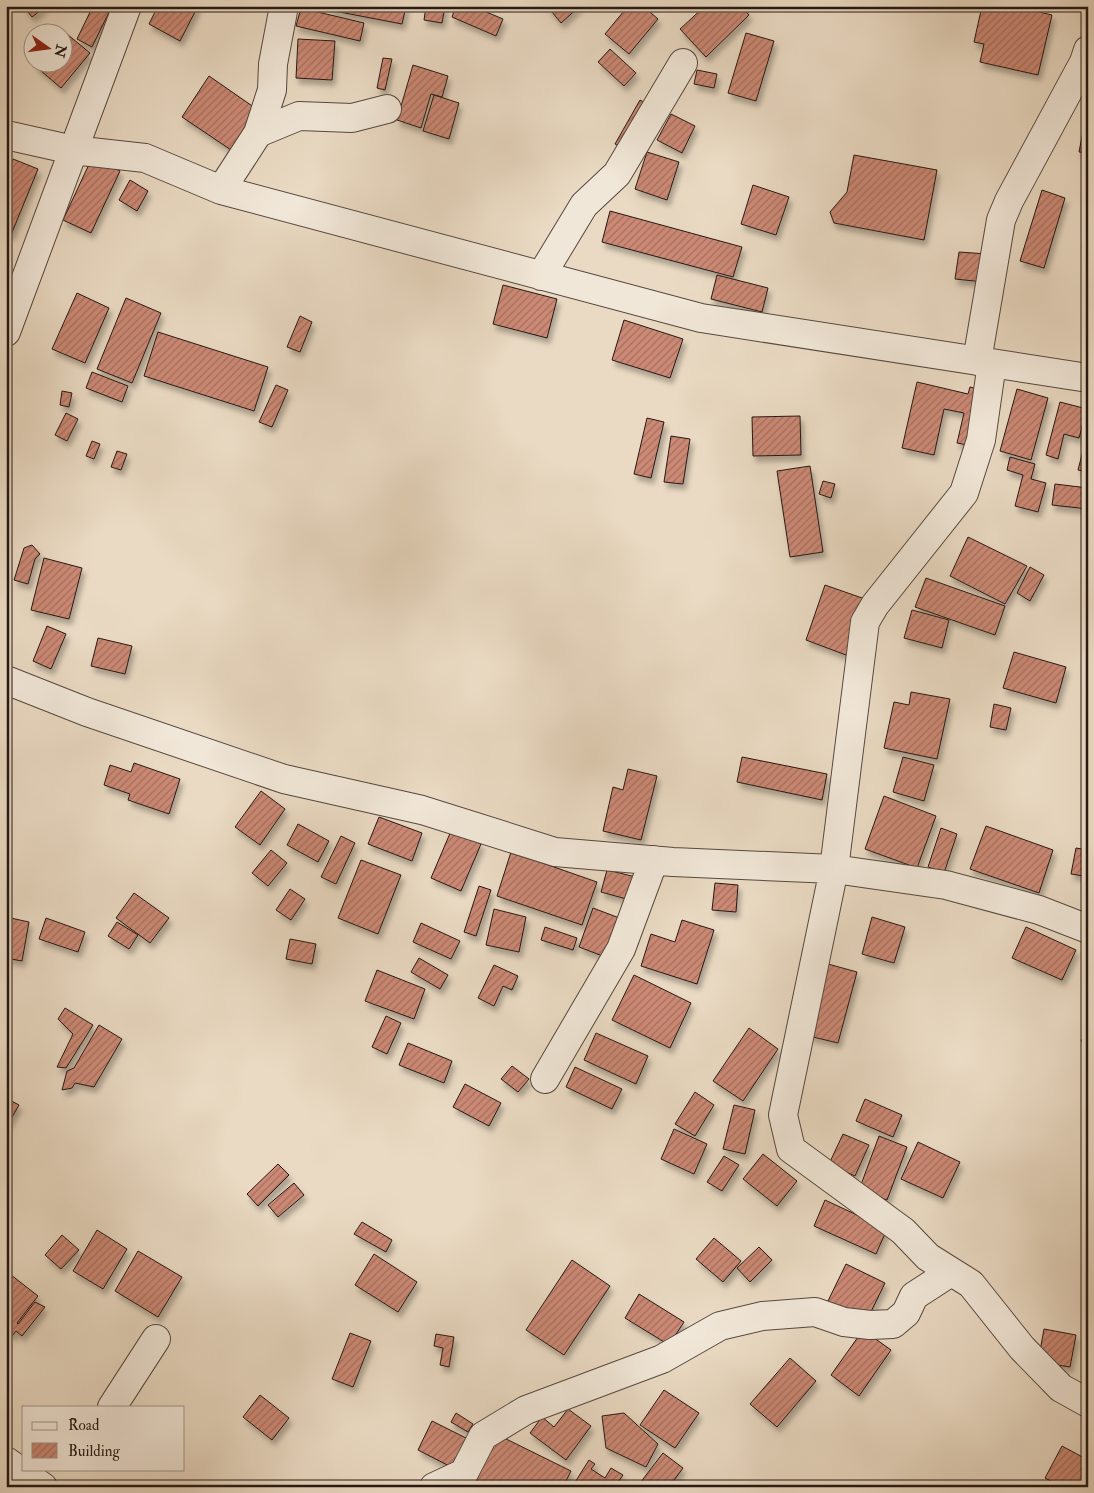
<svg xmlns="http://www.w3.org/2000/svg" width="1094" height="1493" font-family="'IM FELL Double Pica',serif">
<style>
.building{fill:url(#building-hatch);stroke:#251814;filter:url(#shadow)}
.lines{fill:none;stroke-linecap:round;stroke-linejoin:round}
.minor-casing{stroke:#564840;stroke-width:30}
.minor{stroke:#f1e7d8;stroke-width:28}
</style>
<defs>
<pattern id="building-hatch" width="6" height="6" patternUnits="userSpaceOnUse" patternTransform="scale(1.25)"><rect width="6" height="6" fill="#cc8975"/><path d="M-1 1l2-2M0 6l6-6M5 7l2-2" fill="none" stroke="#a56f5f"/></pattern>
<filter id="shadow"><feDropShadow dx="3" dy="5.5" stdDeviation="2.5" flood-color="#0004"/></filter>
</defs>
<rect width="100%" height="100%" fill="#eadac3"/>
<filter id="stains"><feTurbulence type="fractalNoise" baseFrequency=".004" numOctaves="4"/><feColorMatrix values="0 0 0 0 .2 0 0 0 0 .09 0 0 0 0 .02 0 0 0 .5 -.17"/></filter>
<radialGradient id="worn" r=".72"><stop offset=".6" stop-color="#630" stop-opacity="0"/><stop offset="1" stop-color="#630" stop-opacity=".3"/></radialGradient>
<path class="building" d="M 23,6 L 46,6 L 32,17 Z
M 93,6 L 112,6 L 92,47 L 77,39 Z
M 158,6 L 198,6 L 180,41 L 149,24 Z
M 329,6 L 406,6 L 402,24 L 329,10 Z
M 426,6 L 445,6 L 442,23 L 424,20 Z
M 456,6 L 472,6 L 503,19 L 496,36 L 452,17 Z
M 547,6 L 580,6 L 561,23 Z
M 628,6 L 643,6 L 658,19 L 629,54 L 605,34 Z
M 705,6 L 741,6 L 749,15 L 706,57 L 680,29 Z
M 982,6 L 1014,6 L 1052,15 L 1038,75 L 980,62 L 984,44 L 974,42 Z
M 301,8 L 364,23 L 360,41 L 296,26 Z
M 62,30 L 90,53 L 61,88 L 34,65 L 36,62 L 62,62 L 62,32 L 60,32 Z
M 746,33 L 774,41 L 756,101 L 728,93 Z
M 298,39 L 335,41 L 332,80 L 296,78 Z
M 610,49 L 636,73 L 624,86 L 598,62 Z
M 383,58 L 392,59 L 385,90 L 377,88 Z
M 413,65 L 448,76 L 442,97 L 431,94 L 421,128 L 397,120 Z
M 697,70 L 717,74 L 714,88 L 694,84 Z
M 209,76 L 258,110 L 231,150 L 182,117 Z
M 434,95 L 459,103 L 449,139 L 423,131 Z
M 640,100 L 649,105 L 624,149 L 615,144 Z
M 1088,106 L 1088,153 L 1079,152 Z
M 671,114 L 695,126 L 682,153 L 657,140 Z
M 647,152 L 679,162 L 667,200 L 635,189 Z
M 854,155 L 937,170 L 924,240 L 834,223 L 830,212 L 847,192 Z
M 92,158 L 120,171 L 91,233 L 63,220 Z
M 13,159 L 38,169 L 11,235 L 6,233 L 6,177 Z
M 130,180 L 148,191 L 137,211 L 119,200 Z
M 753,185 L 789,197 L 776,235 L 741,224 Z
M 1042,190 L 1065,198 L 1044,268 L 1020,261 Z
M 610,211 L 742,247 L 733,277 L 602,242 Z
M 1088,230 L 1088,249 L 1082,247 Z
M 959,252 L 987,254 L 984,282 L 955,279 Z
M 717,275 L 768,288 L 762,312 L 711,299 Z
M 503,285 L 557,299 L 547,338 L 493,324 Z
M 77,293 L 109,308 L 85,363 L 52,349 Z
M 126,298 L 161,313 L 132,383 L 97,369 Z
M 1085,301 L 1088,301 L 1088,336 L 1083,336 Z
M 300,316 L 312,322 L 300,352 L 287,347 Z
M 624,320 L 683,339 L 670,378 L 612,360 Z
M 158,332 L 268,367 L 254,411 L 144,376 Z
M 92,372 L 128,386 L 122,402 L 86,388 Z
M 917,382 L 968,394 L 970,387 L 986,391 L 973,446 L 957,443 L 964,413 L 944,409 L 934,455 L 902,448 Z
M 276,385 L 288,390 L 272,427 L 259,422 Z
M 1017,389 L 1048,398 L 1031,460 L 1000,451 Z
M 62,391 L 72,393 L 69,407 L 60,405 Z
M 1060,402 L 1087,409 L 1079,438 L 1064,434 L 1058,459 L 1046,455 Z
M 66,413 L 78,419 L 67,441 L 55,435 Z
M 800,416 L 801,455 L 753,456 L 752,417 Z
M 647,418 L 664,422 L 651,478 L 634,474 Z
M 1088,431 L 1088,472 L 1078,470 Z
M 671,436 L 690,439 L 683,484 L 664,482 Z
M 92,441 L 100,444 L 94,459 L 86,456 Z
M 117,451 L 127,454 L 121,470 L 111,467 Z
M 1010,457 L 1035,464 L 1031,479 L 1046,483 L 1038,512 L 1015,506 L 1023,475 L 1007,470 Z
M 810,466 L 823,552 L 790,557 L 777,471 Z
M 823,481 L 835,484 L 831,498 L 819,494 Z
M 1055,484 L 1088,488 L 1088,509 L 1052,505 Z
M 968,537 L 1027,566 L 1005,604 L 950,576 Z
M 32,545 L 40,554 L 35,559 L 28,584 L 14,580 L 24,548 Z
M 44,558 L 82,568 L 69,619 L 31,610 Z
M 1030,567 L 1044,575 L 1030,601 L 1017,593 Z
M 926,578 L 1005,606 L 995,635 L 915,607 Z
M 825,585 L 865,599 L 846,655 L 806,640 Z
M 912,610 L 949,620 L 942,648 L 904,638 Z
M 47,626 L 66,634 L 51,669 L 33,661 Z
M 98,638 L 132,646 L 125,674 L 91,666 Z
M 1014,652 L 1066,667 L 1056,703 L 1003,688 Z
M 911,692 L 950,699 L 937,759 L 884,748 L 894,702 L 909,705 Z
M 994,704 L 1011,708 L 1006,730 L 990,727 Z
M 742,757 L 827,774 L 822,800 L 737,782 Z
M 903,757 L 934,765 L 924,801 L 893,792 Z
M 134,763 L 180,779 L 169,814 L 128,800 L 130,794 L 104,785 L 110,765 L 131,772 Z
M 628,769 L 657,776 L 641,840 L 603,831 L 613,787 L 623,790 Z
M 261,791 L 285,809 L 260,845 L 235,827 Z
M 884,796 L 936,816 L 917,868 L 865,849 Z
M 379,817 L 422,833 L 412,861 L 368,844 Z
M 298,824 L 329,841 L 318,862 L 287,845 Z
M 986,826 L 1053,850 L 1039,893 L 970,869 Z
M 941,828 L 957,834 L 944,873 L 928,867 Z
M 451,831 L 481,844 L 461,891 L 431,878 Z
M 341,836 L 355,843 L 336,884 L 321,877 Z
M 1076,848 L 1088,850 L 1084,876 L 1071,874 Z
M 271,850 L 287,863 L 268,886 L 252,873 Z
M 511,852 L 597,882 L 582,925 L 497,896 Z
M 361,860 L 401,875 L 378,934 L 338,918 Z
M 607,870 L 636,877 L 630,900 L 601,892 Z
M 715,883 L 738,885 L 736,912 L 712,910 Z
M 479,886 L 491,890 L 476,936 L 464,932 Z
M 290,889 L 305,899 L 291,920 L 276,910 Z
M 134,893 L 169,918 L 150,943 L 116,918 Z
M 593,908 L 622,919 L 608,958 L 579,947 Z
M 494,909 L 526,917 L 519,952 L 486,945 Z
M 6,917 L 29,922 L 22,961 L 6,958 Z
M 872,917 L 905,927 L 894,963 L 862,954 Z
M 46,918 L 85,932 L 78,952 L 39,939 Z
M 682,920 L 714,930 L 697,984 L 641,966 L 651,934 L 675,942 Z
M 117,922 L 138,935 L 129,949 L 108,936 Z
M 421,923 L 460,941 L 451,959 L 413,942 Z
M 545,927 L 577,938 L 573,950 L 541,940 Z
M 1026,927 L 1076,950 L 1062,980 L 1012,958 Z
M 290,939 L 316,944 L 312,964 L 286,959 Z
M 419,958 L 448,975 L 440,989 L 411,972 Z
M 828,964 L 857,972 L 838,1043 L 809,1036 Z
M 494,965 L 518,976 L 512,990 L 503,986 L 494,1006 L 478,998 Z
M 377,970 L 425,989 L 414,1019 L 365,1001 Z
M 634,975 L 691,1003 L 670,1048 L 612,1020 Z
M 65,1008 L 93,1025 L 66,1068 L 57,1067 L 73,1034 L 58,1019 Z
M 386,1016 L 401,1023 L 387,1054 L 372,1047 Z
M 99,1025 L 122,1039 L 94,1087 L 75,1083 L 72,1088 L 62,1090 L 67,1071 L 74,1068 Z
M 749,1028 L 778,1049 L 743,1101 L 713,1081 Z
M 1088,1029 L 1088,1045 L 1081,1041 Z
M 596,1033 L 648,1056 L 636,1084 L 584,1060 Z
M 408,1043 L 452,1061 L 444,1083 L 399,1065 Z
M 512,1066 L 529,1079 L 518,1092 L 501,1079 Z
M 575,1067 L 622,1089 L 612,1109 L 566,1087 Z
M 465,1084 L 501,1103 L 489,1126 L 453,1107 Z
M 695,1092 L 714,1105 L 695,1136 L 675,1124 Z
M 6,1098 L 19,1105 L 6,1128 Z
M 865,1099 L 902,1115 L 893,1137 L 856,1121 Z
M 734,1105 L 755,1110 L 745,1154 L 723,1149 Z
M 674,1129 L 707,1144 L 694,1174 L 661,1159 Z
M 843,1134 L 869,1145 L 855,1176 L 829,1164 Z
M 879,1136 L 907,1147 L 887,1200 L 859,1190 Z
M 918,1142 L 960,1162 L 943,1198 L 901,1179 Z
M 763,1154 L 797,1181 L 777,1206 L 743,1179 Z
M 724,1156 L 739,1165 L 722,1191 L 707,1182 Z
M 278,1164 L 289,1175 L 258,1206 L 247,1194 Z
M 294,1183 L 304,1195 L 278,1217 L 268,1205 Z
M 825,1200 L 887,1229 L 876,1254 L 814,1226 Z
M 362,1222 L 392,1240 L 386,1252 L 354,1234 Z
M 97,1230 L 127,1249 L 103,1289 L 73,1271 Z
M 62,1235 L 79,1250 L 61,1269 L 45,1255 Z
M 714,1238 L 741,1261 L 723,1282 L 696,1259 Z
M 759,1247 L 772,1260 L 750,1282 L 737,1268 Z
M 138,1251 L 182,1277 L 158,1317 L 115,1291 Z
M 374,1254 L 417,1282 L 398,1312 L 355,1285 Z
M 572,1260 L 610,1286 L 564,1355 L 526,1330 Z
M 846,1264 L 885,1283 L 866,1322 L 827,1303 Z
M 6,1271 L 38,1296 L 17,1323 L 18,1324 L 35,1302 L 45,1307 L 22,1336 L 16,1331 L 12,1336 L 6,1331 Z
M 639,1294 L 684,1322 L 669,1345 L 625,1318 Z
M 1044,1329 L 1076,1335 L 1070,1367 L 1038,1362 Z
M 863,1330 L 891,1350 L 859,1396 L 831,1375 Z
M 350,1333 L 371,1341 L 353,1387 L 332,1379 Z
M 436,1334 L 454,1337 L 449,1367 L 440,1365 L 443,1348 L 434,1346 Z
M 790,1358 L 816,1381 L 777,1427 L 750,1404 Z
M 664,1390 L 699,1413 L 675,1448 L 640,1425 Z
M 260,1395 L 289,1418 L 272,1440 L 243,1417 Z
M 568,1409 L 591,1426 L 566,1460 L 530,1433 L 542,1417 L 554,1427 Z
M 456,1413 L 473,1424 L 468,1432 L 451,1422 Z
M 624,1413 L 658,1444 L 646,1467 L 606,1448 L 602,1416 Z
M 432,1421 L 476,1443 L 461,1472 L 418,1450 Z
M 494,1433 L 571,1471 L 563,1487 L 486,1487 L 471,1479 Z
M 1062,1446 L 1088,1460 L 1088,1482 L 1085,1487 L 1062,1487 L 1045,1478 Z
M 663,1453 L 683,1468 L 669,1487 L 645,1487 L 640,1483 Z
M 589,1460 L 595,1464 L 591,1469 L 605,1478 L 611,1468 L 623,1475 L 615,1487 L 572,1487 Z"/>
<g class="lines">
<defs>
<path id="minor" d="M 258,133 L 299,116 L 352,118 L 387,109
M 6,135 L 73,150 L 145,158 L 221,190 L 701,318 L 1088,378
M 221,190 L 258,133 L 272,90 L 273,64 L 284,6
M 541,276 L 584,205 L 617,174 L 683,63
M 6,332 L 127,6
M 977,361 L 1001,220 L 1009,201 L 1084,62 L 1088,50
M 992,363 L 981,440 L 964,493 L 875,605 L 865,622 L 834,869 L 783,1115 L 791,1149 L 903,1231 L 928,1257 L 971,1284 L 1022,1348 L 1061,1388 L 1088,1403
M 6,680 L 87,712 L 284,779 L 422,810 L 555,852 L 673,862 L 834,869 L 946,885 L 1039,910 L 1088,929
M 545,1079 L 621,949 L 654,860
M 112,1407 L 156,1339
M 6,1461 L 43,1487
M 434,1487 L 464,1473 L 483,1436 L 526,1410 L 662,1359 L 720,1326 L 762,1316 L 815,1312 L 844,1322 L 870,1325 L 893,1324 L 906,1313 L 914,1296 L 951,1272"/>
</defs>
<use href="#minor" class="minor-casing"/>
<use href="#minor" class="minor"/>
</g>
<rect width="1094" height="1493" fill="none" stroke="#eadac3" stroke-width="25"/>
<rect x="8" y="8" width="1079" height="1478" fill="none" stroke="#251814" stroke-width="2.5"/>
<rect x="12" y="12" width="1069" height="1468" fill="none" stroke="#251814"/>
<rect x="22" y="1406" width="162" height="65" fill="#f1e7d8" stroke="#9f948a"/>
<rect x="32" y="1422" width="25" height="8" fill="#f1e7d8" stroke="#9f948a"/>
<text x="68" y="1430" font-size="15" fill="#251814">Road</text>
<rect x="32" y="1443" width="25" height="15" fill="url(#building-hatch)" stroke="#9f948a"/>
<text x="68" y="1456" font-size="15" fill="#251814">Building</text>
<g transform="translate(48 48) rotate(104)"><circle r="24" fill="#f1e7d8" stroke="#9f948a"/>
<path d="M0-4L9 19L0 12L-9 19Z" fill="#8f2418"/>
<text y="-8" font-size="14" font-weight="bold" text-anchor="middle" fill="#251814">N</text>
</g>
<rect width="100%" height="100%" filter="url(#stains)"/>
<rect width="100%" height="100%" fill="url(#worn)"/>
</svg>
